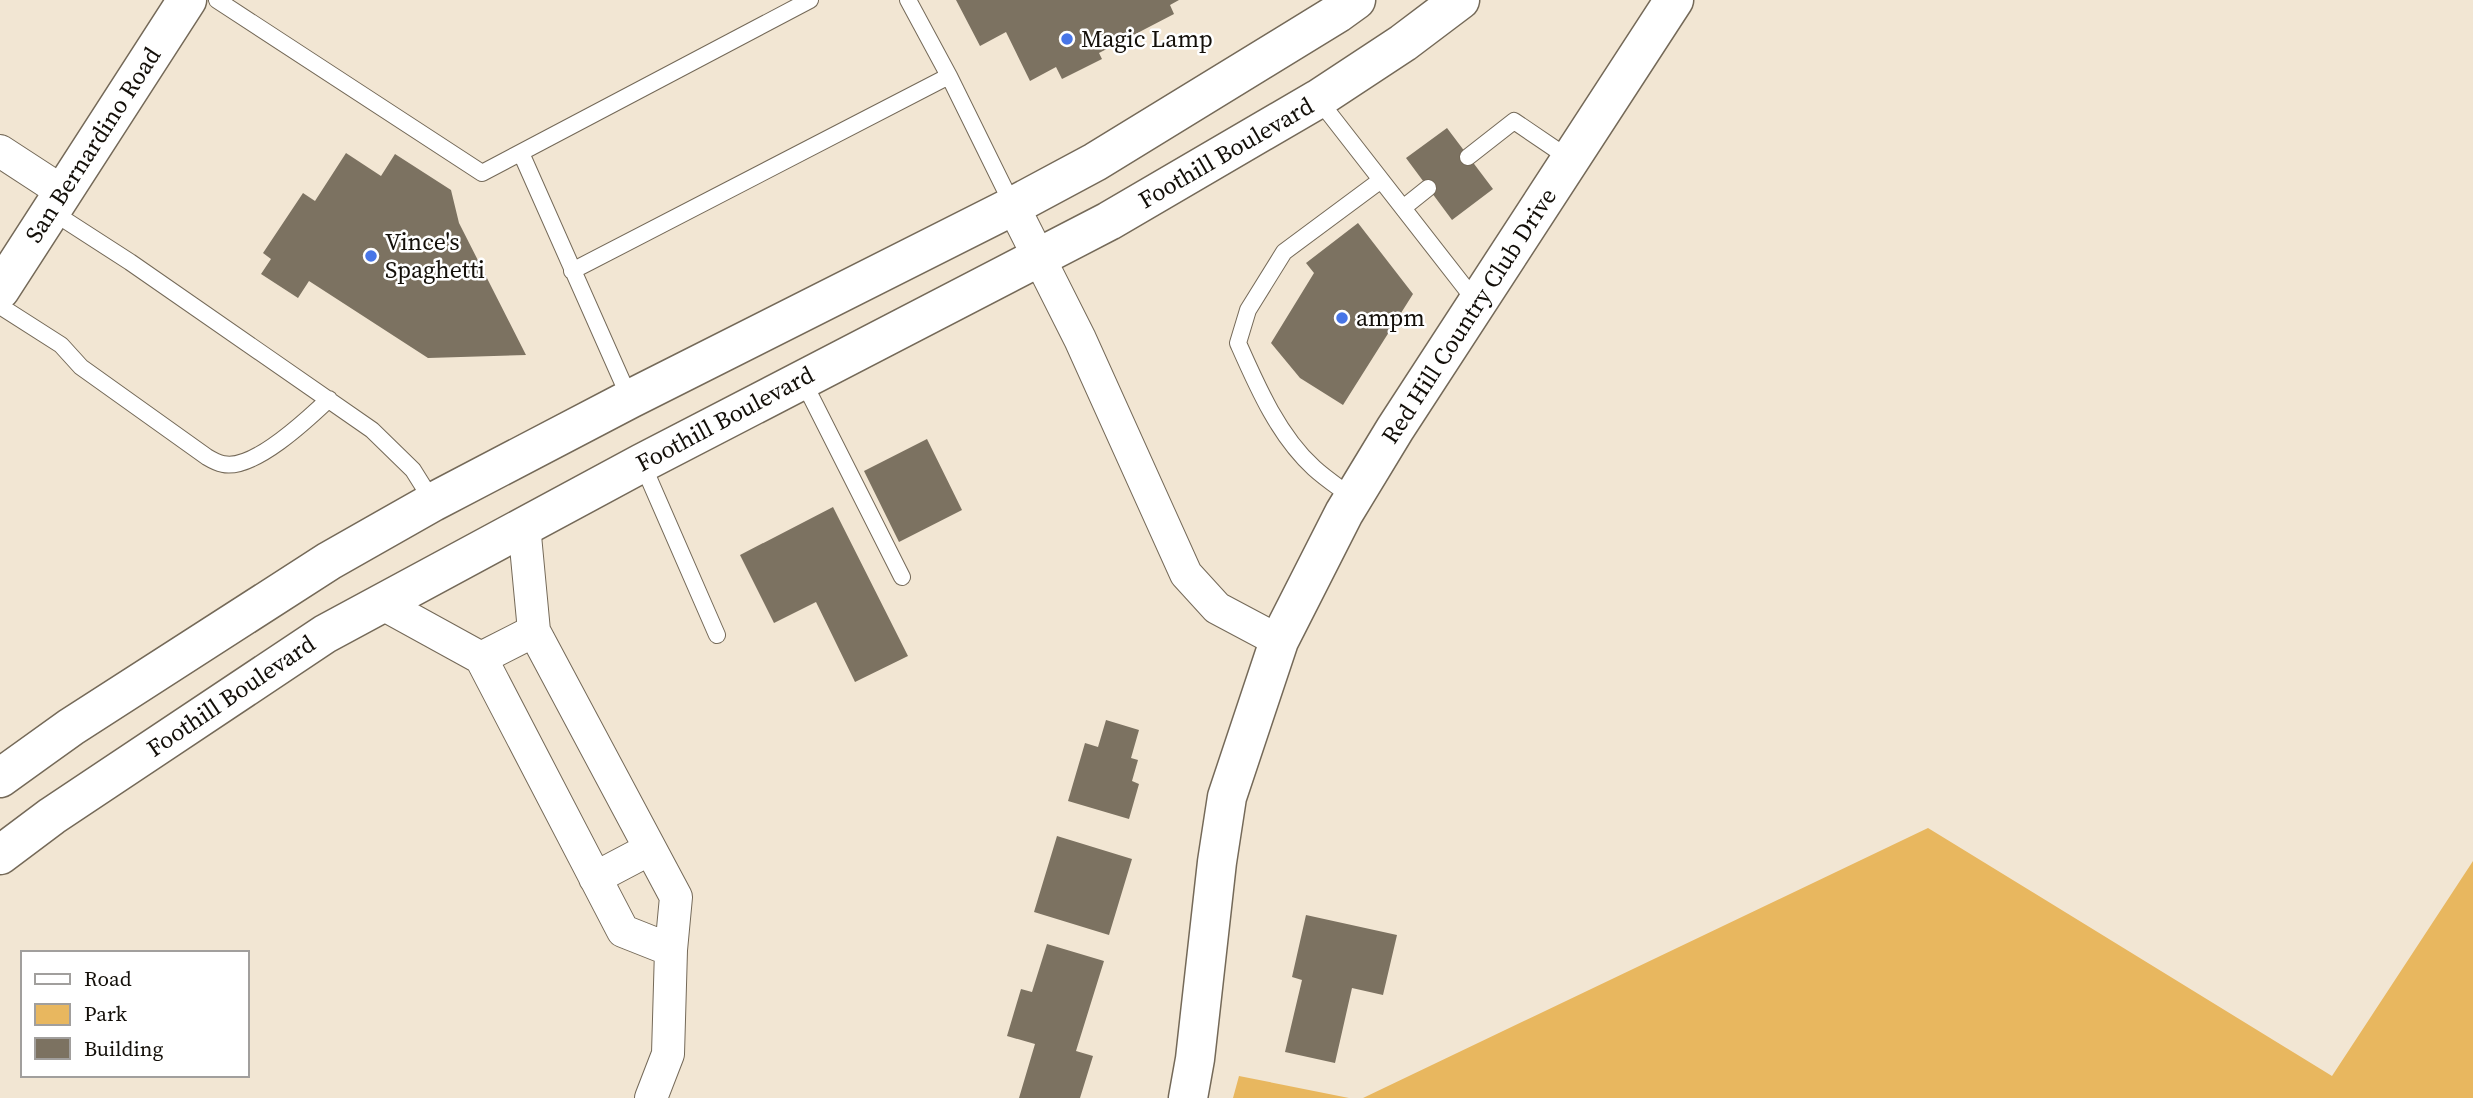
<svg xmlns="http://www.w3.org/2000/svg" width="2473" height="1098" font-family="'Source Serif 4',serif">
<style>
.green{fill:#e8b75f}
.building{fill:#7c7261}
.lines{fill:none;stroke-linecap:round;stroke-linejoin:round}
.service-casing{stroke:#746958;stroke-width:18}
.minor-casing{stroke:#746958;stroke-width:34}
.tertiary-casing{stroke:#746958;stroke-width:41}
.primary-casing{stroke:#746958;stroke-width:41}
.service{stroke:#fff;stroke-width:16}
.minor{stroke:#fff;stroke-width:32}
.tertiary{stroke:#fff;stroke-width:38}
.primary{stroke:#fff;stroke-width:38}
.poi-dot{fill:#4775e7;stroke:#fff;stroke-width:2.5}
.labels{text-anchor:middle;stroke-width:5;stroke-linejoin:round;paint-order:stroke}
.poi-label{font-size:24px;fill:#130f09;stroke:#fff;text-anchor:start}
.street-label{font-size:24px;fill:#130f09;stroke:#fff}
</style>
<rect width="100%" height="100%" fill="#f2e6d3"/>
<path class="green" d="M 1928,828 L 2332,1076 L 2473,861 L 2473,1098 L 1363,1098 Z
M 1239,1076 L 1349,1098 L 1233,1098 Z"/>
<path class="building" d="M 956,0 L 1179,0 L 1170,5 L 1174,14 L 1099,53 L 1102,59 L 1062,79 L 1056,67 L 1030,81 L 1006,32 L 980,46 Z
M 1447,128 L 1493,189 L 1452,220 L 1406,158 Z
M 346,153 L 381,176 L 395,154 L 451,190 L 459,223 L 526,355 L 428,358 L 309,281 L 298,298 L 261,274 L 271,259 L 263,253 L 303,193 L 315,201 Z
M 1358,223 L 1413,294 L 1343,405 L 1300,378 L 1271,343 L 1314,273 L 1306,263 Z
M 927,439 L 962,510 L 899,542 L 864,471 Z
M 833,507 L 908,656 L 855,682 L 816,602 L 774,623 L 740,555 Z
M 1106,720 L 1139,730 L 1131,758 L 1138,760 L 1132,781 L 1139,784 L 1129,819 L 1068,801 L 1085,743 L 1098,747 Z
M 1057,836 L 1132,859 L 1109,935 L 1034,912 Z
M 1306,915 L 1397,935 L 1383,995 L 1352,988 L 1335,1063 L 1285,1052 L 1302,980 L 1292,977 Z
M 1047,944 L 1104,961 L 1076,1051 L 1093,1056 L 1080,1098 L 1019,1098 L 1035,1044 L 1007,1036 L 1021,989 L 1032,992 Z"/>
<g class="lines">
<defs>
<path id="service" d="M 217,0 L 482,173 L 810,0
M 908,0 L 949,76 L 1013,206
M 1318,99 L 1477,303
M 521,153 L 630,399
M 1468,157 L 1514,121 L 1570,159
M 1403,208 L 1428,188
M 51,211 L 130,262 L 372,430 L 413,470 L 433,502
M 572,271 L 949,76
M 0,306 L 61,345 L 81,367 L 207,457 C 212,460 218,463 223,464 C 253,471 308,419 329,399
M 802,379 L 902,577
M 642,463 L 717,635
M 1353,498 C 1340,488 1326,479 1314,468 C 1278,435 1257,386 1238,343 L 1248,310 L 1284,252 L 1381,180"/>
<path id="minor" d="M 0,151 L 63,192
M 1013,206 L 1080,339 L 1186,574 L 1217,608 L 1279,641
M 524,525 L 534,631 L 676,897 L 671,950 L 668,1054 L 651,1098
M 381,603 L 481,658 L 623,931 L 671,950
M 481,658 L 534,631
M 595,878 L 650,849"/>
<path id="tertiary" d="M 0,290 L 187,0
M 1188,1098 L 1195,1059 L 1217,862 L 1227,797 L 1279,641 L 1344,513 L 1395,429 L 1674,0"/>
<path id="primary" d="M 0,778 L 71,727 L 329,561 L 433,502 L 630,399 L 1013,206 L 1095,162 L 1338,13 L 1356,0
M 0,855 L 52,816 L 325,634 L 642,463 L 1109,221 L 1318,99 L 1403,43 L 1460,0"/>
</defs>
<use href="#service" class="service-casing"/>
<use href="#minor" class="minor-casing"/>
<use href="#tertiary" class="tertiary-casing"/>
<use href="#primary" class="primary-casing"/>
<use href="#service" class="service"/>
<use href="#minor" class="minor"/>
<use href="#tertiary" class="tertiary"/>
<use href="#primary" class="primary"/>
</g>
<g class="poi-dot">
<circle cx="1067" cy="39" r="7"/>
<circle cx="371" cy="256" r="7"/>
<circle cx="1342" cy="318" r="7"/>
</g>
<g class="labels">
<g class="poi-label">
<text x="1081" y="47">Magic Lamp</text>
<text x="385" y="250">Vince's<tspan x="385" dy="28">Spaghetti</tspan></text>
<text x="1356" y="326">ampm</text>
</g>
<g class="street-label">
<text transform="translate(93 145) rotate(-57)" y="8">San Bernardino Road</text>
<text transform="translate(1226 153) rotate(-30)" y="8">Foothill Boulevard</text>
<text transform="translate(1469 316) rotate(-57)" y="8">Red Hill Country Club Drive</text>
<text transform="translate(725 419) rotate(-28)" y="8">Foothill Boulevard</text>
<text transform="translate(231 696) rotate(-34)" y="8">Foothill Boulevard</text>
</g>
</g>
<rect x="21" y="951" width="228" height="126" fill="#ffffff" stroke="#a19f9d" stroke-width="2"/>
<rect x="35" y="974" width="35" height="10" fill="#ffffff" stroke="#a19f9d" stroke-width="2"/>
<text x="84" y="986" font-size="21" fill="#130f09">Road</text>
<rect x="35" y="1004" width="35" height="21" fill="#e8b75f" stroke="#a19f9d" stroke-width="2"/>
<text x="84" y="1021" font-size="21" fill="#130f09">Park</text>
<rect x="35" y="1038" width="35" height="21" fill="#7c7261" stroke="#a19f9d" stroke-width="2"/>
<text x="84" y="1056" font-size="21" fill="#130f09">Building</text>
</svg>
